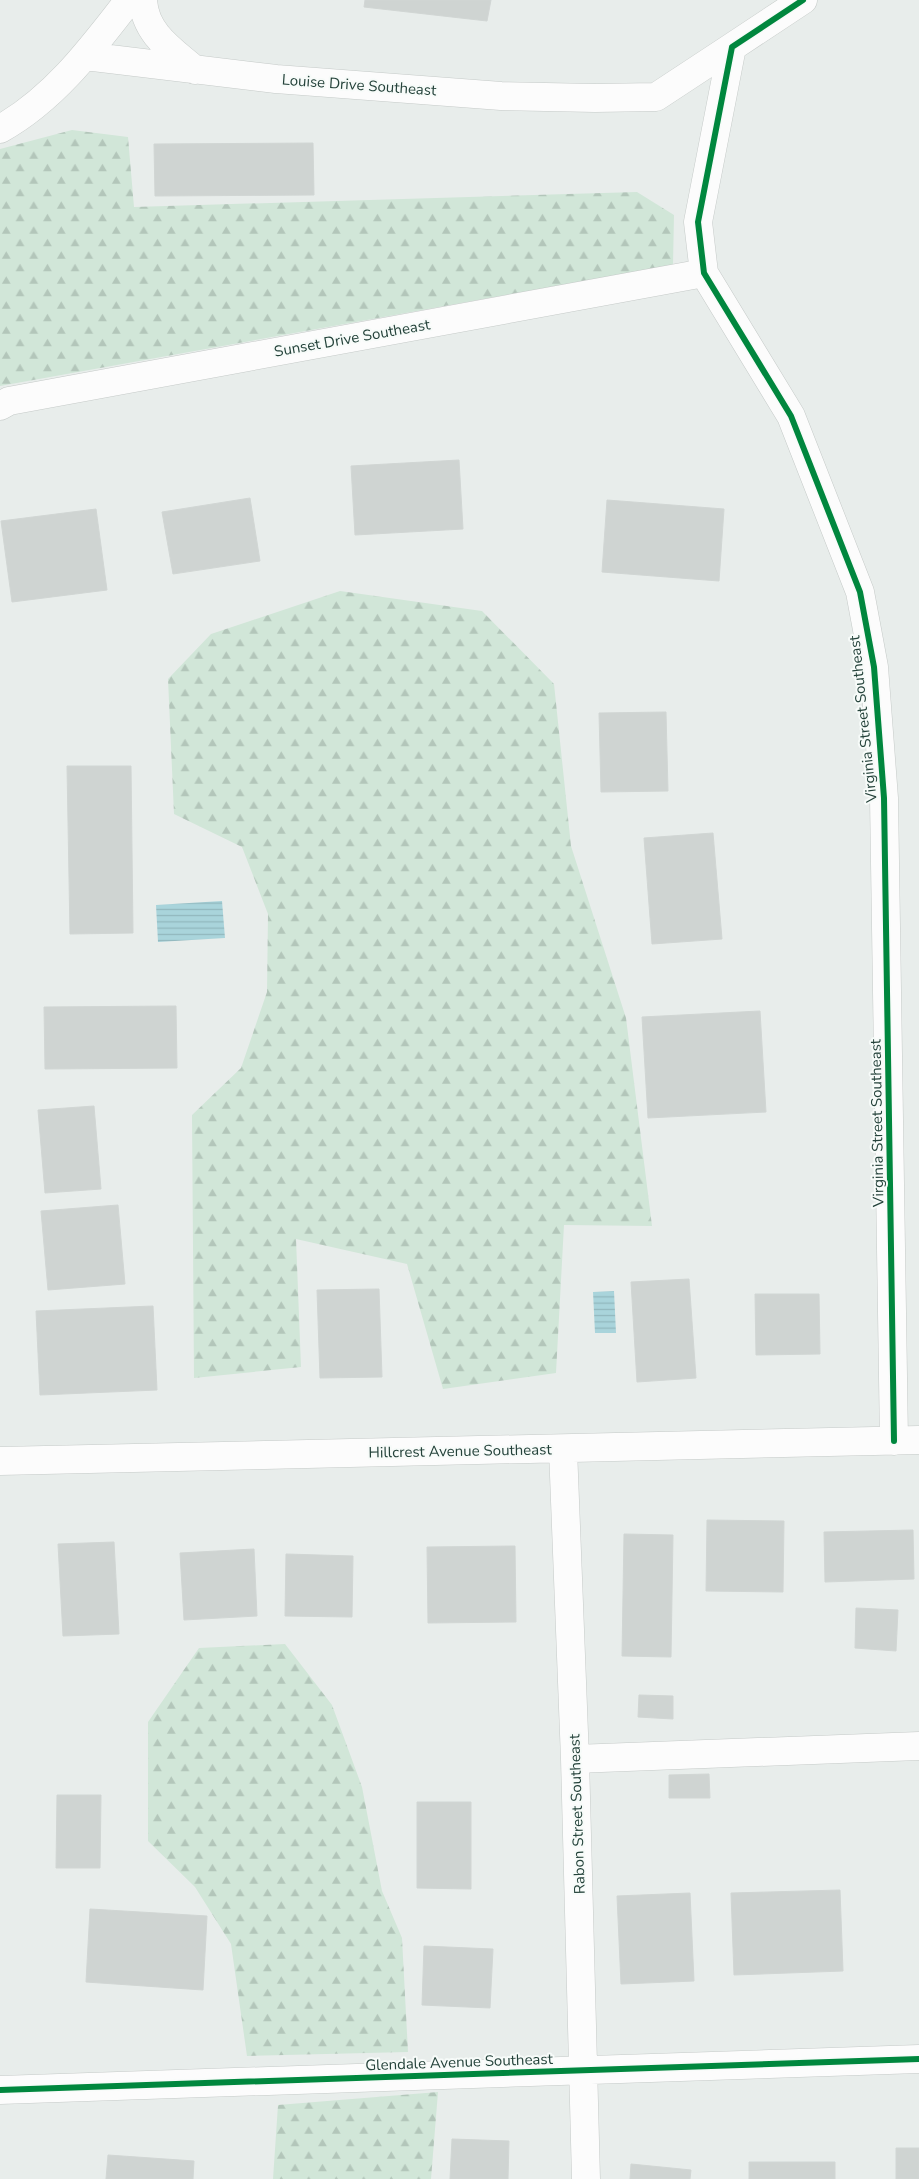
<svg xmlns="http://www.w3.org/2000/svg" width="919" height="2179" font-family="'Nunito Sans',sans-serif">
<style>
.forest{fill:url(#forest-firs)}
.water{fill:url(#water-rules)}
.building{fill:#cfd4d2;stroke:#d1d6d4}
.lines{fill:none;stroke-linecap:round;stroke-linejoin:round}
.minor-casing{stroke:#c5cac8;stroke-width:29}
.minor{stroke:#fcfcfc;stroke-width:28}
.cycleway-casing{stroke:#f7fbf9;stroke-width:9}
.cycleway{stroke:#00873e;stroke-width:6}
.labels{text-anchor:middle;stroke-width:4;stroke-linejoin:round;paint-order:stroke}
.street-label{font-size:15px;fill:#24423a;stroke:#f7fbf9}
</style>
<defs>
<pattern id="forest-firs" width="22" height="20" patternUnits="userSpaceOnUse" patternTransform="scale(1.25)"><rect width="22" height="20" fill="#d1e6d8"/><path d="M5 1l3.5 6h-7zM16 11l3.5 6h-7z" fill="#b3c6ba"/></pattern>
<pattern id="water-rules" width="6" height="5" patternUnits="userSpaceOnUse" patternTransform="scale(1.25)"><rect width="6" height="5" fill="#a9d4db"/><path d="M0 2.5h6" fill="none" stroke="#91b7bd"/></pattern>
</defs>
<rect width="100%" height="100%" fill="#e8edeb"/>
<path class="forest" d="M 72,130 L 128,137 L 134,207 L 637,192 L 674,215 L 673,265 L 0,386 L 0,149 Z
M 340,591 L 482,611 L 554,684 L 571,846 L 626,1018 L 652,1226 L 564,1225 L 556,1373 L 443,1389 L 407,1264 L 296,1239 L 301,1367 L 194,1378 L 192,1115 L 241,1068 L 267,992 L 268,914 L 242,847 L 174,814 L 168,679 L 211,634 Z
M 285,1644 L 332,1705 L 362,1787 L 382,1891 L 402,1938 L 408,2052 L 247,2056 L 231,1944 L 195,1887 L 148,1841 L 148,1722 L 199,1648 Z
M 438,2092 L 431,2179 L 273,2179 L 278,2105 Z"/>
<path class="water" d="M 222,901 L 225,938 L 158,942 L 156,905 Z
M 614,1291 L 616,1333 L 595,1333 L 593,1292 Z"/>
<path class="building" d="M 365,0 L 491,0 L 487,21 L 364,7 Z
M 313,143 L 314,195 L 155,196 L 154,144 Z
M 459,460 L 463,529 L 355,535 L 351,466 Z
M 250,498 L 260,561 L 173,574 L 162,512 Z
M 607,500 L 724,509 L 719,581 L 602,572 Z
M 96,509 L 107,590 L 12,602 L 1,521 Z
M 666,712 L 668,791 L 601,792 L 599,713 Z
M 67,766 L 131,766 L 133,933 L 70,934 Z
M 713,833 L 722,939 L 652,944 L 644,838 Z
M 176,1006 L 177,1068 L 45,1069 L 44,1007 Z
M 760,1011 L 766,1112 L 648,1118 L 642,1017 Z
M 94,1106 L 101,1189 L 45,1193 L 38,1110 Z
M 118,1205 L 125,1284 L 48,1290 L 41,1211 Z
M 689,1279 L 696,1378 L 637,1382 L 631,1282 Z
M 379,1289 L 382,1377 L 320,1378 L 317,1290 Z
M 755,1294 L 819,1294 L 820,1354 L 756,1355 Z
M 153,1306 L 157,1390 L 40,1395 L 36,1311 Z
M 707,1520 L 784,1521 L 783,1592 L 706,1591 Z
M 913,1530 L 914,1579 L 825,1582 L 824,1532 Z
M 624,1534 L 673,1535 L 671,1657 L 622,1656 Z
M 114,1542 L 119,1634 L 63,1636 L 58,1544 Z
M 515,1546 L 516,1622 L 428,1623 L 427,1547 Z
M 254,1549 L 257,1616 L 184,1620 L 180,1553 Z
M 286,1554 L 353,1556 L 352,1617 L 285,1616 Z
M 856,1608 L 898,1610 L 896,1651 L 855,1648 Z
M 639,1695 L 673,1696 L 673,1719 L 638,1717 Z
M 709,1774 L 710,1798 L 669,1798 L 669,1775 Z
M 57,1795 L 101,1795 L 100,1868 L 56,1868 Z
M 417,1802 L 471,1802 L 471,1889 L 417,1888 Z
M 840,1890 L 843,1971 L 734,1975 L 731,1893 Z
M 690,1893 L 694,1981 L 621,1984 L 617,1896 Z
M 90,1909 L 207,1916 L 203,1990 L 86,1982 Z
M 424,1946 L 493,1949 L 490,2008 L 422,2005 Z
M 452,2139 L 509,2141 L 508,2179 L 450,2179 Z
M 896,2148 L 919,2148 L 919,2179 L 896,2179 Z
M 108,2155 L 194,2161 L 193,2179 L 106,2179 Z
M 749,2162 L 835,2162 L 835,2179 L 749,2179 Z
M 631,2164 L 691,2170 L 690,2179 L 630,2179 Z"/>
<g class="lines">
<defs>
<path id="minor" d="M 143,0 C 145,34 172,50 195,70
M 803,0 L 732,47 L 698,222 L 704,273 L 791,416 L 860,592 L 874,667 L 884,798 L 894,1441
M 85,56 L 276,79 L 501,96 L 595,98 L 656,97 L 732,47
M 0,129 C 54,99 92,48 129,0
M 0,406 L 9,401 L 704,273
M 563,1449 L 575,1759 L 586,2179
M 0,1461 L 919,1440
M 575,1759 L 919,1746
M 0,2090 L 919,2059"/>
</defs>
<use href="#minor" class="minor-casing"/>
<use href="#minor" class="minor"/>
<defs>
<path id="cycleway" d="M 803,0 L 732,47 L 698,222 L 704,273 L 791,416 L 860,592 L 874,667 L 884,798 L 894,1441
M 0,2090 L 919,2059"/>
</defs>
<use href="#cycleway" class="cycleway-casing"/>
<use href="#cycleway" class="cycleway"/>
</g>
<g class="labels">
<g class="street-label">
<text transform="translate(359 85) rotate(4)" y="5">Louise Drive Southeast</text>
<text transform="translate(352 338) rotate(-10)" y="5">Sunset Drive Southeast</text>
<text transform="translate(863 719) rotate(-96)" y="5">Virginia Street Southeast</text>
<text transform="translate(877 1123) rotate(-91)" y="5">Virginia Street Southeast</text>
<text transform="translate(460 1451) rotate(-1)" y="5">Hillcrest Avenue Southeast</text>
<text transform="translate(577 1814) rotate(-92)" y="5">Rabon Street Southeast</text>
<text transform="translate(459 2062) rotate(-2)" y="5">Glendale Avenue Southeast</text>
</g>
</g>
</svg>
